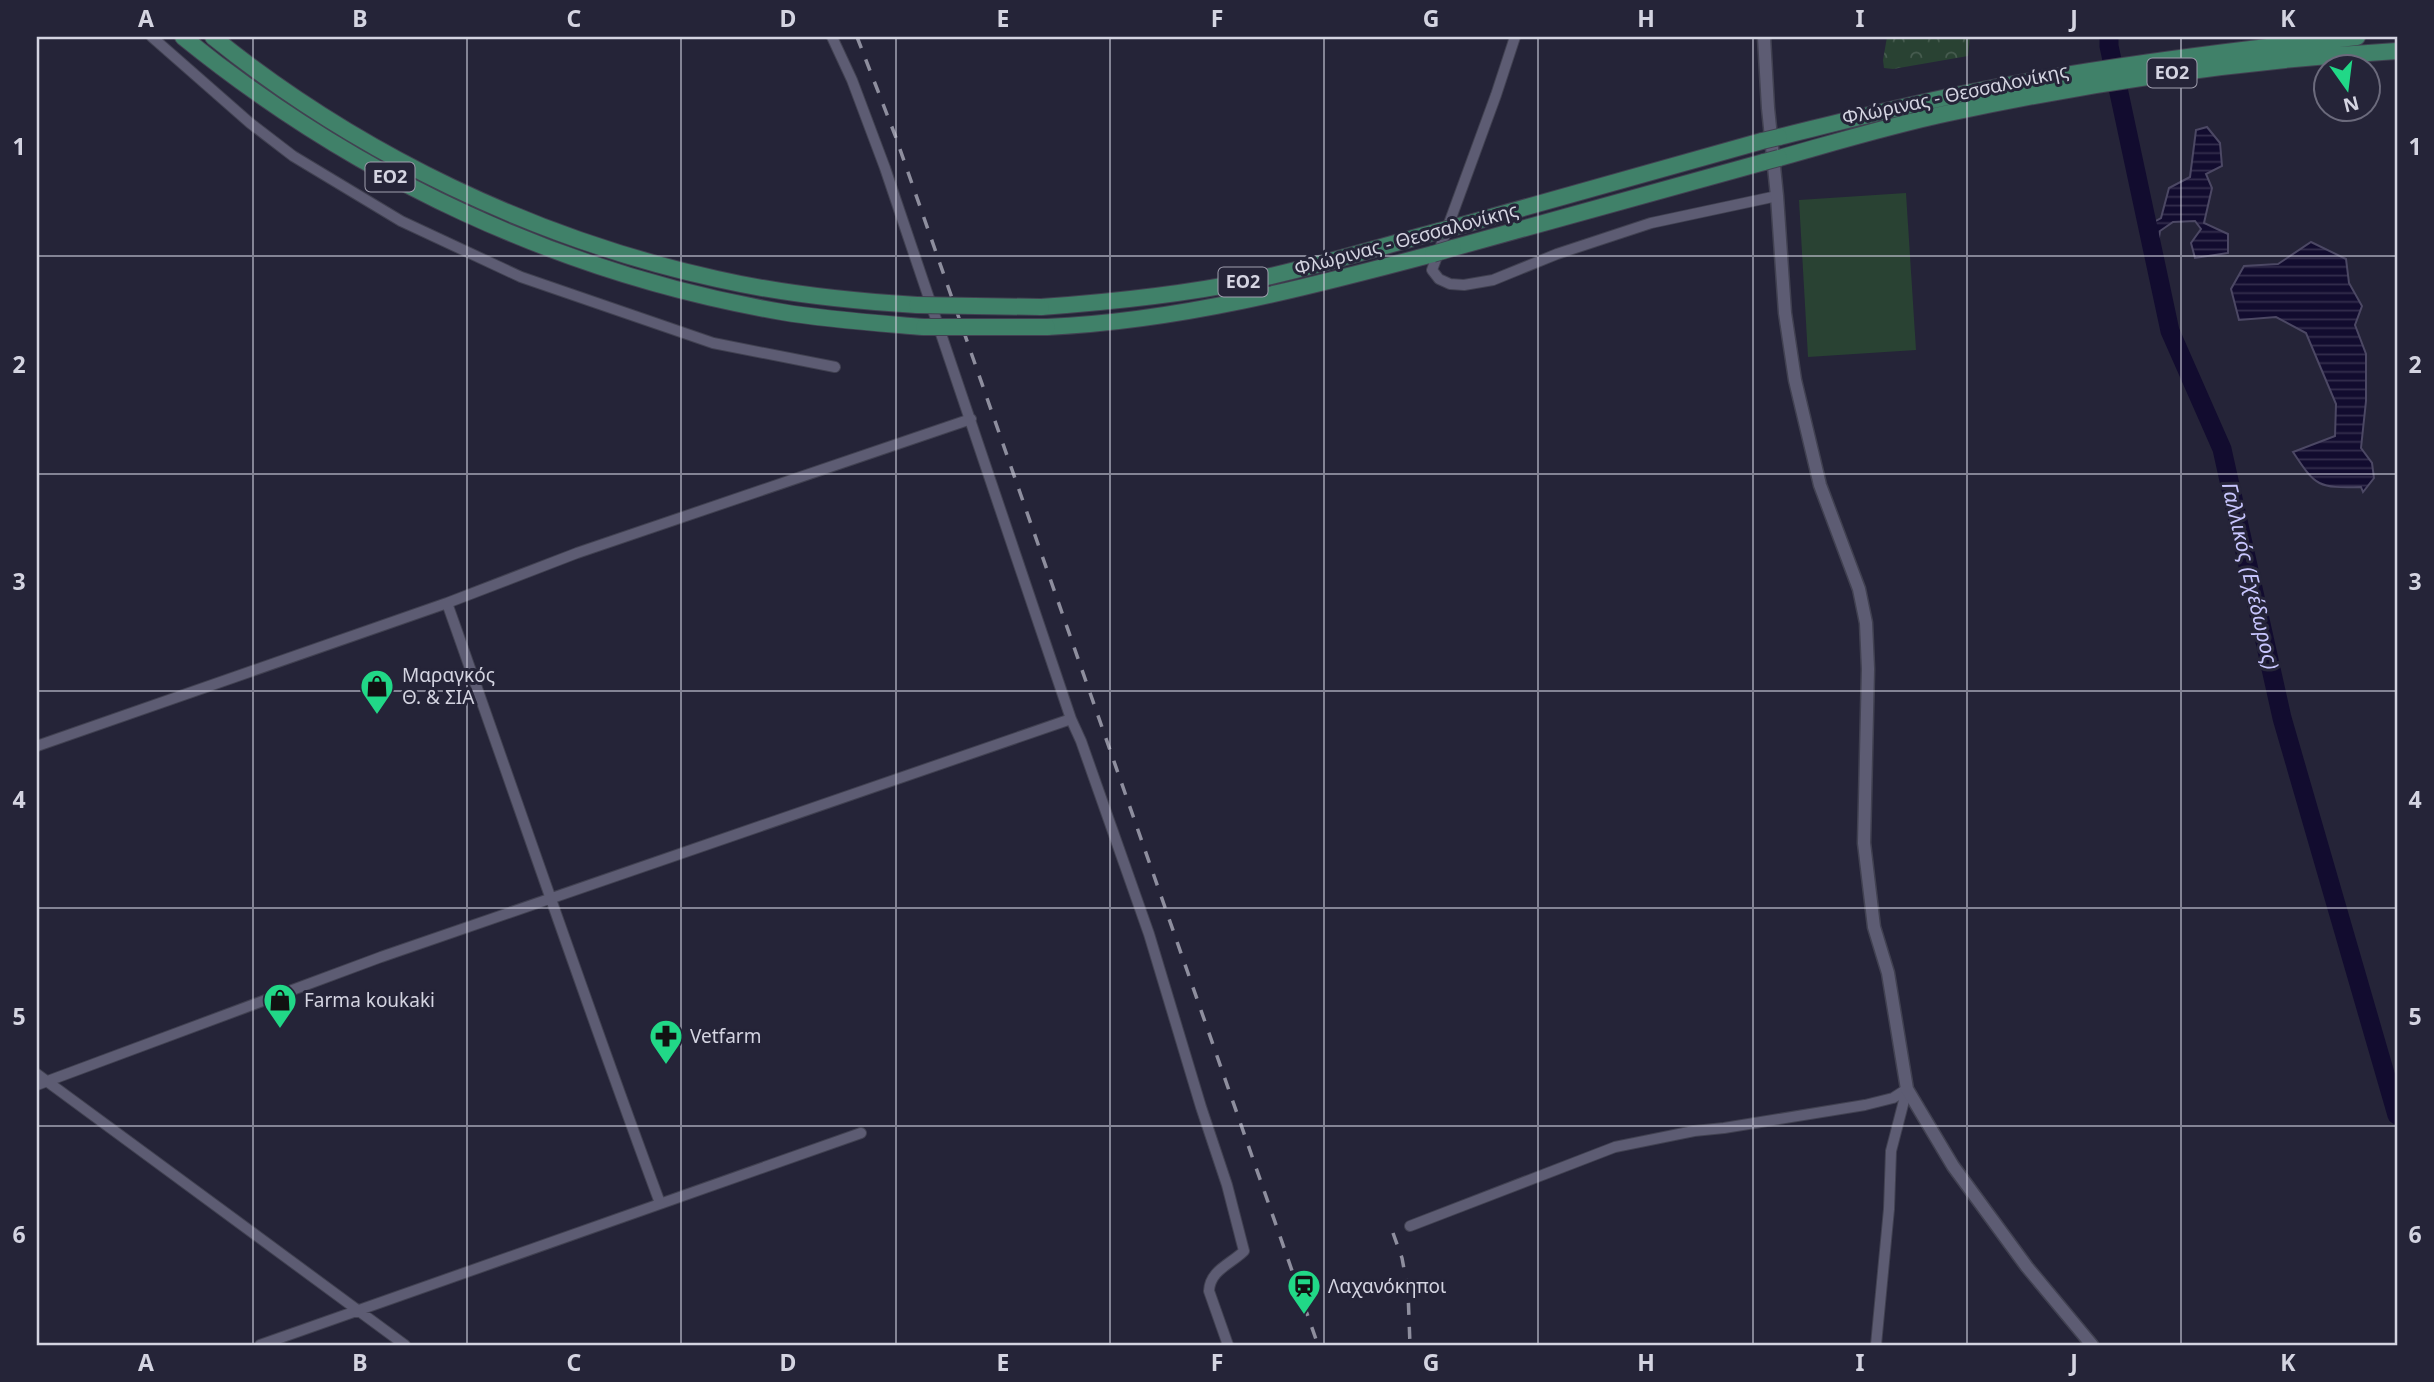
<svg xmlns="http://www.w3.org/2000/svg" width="2434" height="1382" font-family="'Noto Sans',sans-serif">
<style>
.forest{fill:url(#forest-crowns)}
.garden{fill:#294233}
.water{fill:url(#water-rules);stroke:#4c4864;stroke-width:2}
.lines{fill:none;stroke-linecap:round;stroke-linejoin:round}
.river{stroke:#120c2f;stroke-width:19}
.minor-casing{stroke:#414151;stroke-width:12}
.tertiary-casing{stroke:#414151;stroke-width:15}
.primary-casing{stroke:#414151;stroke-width:18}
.minor{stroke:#5d5c73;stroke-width:10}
.tertiary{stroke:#5d5c73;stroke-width:12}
.primary{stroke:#408169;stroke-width:16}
.rail{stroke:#8e8e9e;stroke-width:3.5;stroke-dasharray:12 12;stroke-linecap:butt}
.primary-bridge-casing{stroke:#414151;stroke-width:18;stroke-linecap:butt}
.primary-bridge{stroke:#408169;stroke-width:16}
.grid{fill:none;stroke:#d4d4e1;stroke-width:2;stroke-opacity:0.55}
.labels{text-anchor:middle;stroke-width:6;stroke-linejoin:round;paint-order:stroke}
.shield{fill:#252438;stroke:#a09fae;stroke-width:2}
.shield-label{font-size:18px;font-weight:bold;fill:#d4d4e1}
.street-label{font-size:19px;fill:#d4d4e1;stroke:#252438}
.poi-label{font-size:19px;fill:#d4d4e1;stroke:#252438;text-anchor:start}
.water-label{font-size:21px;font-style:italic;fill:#c7c5fd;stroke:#252438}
.neatline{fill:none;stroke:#d4d4e1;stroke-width:2.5}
.grid-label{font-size:23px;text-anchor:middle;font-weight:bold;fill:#d4d4e1}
</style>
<defs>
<pattern id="forest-crowns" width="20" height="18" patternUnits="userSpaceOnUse" patternTransform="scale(1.75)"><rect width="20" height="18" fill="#294233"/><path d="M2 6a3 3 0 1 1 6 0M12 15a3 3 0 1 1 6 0" fill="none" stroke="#475c50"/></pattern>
<pattern id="water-rules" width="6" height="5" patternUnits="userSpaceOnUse" patternTransform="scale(1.75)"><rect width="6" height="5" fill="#120c2f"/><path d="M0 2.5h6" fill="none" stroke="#342e4d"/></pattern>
</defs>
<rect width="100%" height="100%" fill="#252438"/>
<path class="forest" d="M 1887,37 L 1970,37 L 1968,56 L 1893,69 L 1884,68 L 1883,60 Z"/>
<path class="garden" d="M 1906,193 L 1916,350 L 1808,357 L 1799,200 Z"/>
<path class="water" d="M 2207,127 L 2220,143 L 2222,166 L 2206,174 L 2212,188 L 2204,223 L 2228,234 L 2228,253 L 2195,258 L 2191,243 L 2201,229 L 2195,221 L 2173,222 L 2160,231 L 2155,263 L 2154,222 L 2161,218 L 2169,188 L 2190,177 L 2196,130 Z
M 2311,242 L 2346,259 L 2349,283 L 2362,306 L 2355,325 L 2366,354 L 2366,401 L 2361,448 L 2372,463 L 2374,478 L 2363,492 L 2361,487 C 2318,488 2316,487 2293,452 L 2335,436 L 2336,404 L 2306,333 L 2276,317 L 2239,320 L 2231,289 L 2244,266 L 2278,264 Z"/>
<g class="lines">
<path class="river" d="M 2109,37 L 2109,46 L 2170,331 L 2222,449 L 2282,718 L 2397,1115"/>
<defs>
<path id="minor" d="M 152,37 L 250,123 L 293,156 L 401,221 L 521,277 L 713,343 L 835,367
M 832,37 L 852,80 L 885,168 L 1071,719 L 1081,741 L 1149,934 L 1201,1107 L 1227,1185 L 1244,1251 C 1231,1264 1210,1270 1209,1291 L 1228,1345
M 1515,37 L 1496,95 L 1432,270 L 1439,279 L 1450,284 L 1464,285 L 1493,280 L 1557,254 L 1651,223 L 1777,196
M 447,603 C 518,803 586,1004 660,1203
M 37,746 L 447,603 L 577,553 L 971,419
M 37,1074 L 405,1345
M 37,1085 L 381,957 L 1071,719
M 1410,1226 L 1615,1147 L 1694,1131 L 1724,1128 L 1865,1105 L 1893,1098 L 1907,1089
M 260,1345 L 861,1133
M 1876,1345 L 1889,1209 L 1891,1151 L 1907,1089"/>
<path id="tertiary" d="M 1764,37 L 1768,108 L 1777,196 L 1785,313 L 1795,380 L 1820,485 L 1859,589 L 1866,623 L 1868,669 L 1864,843 L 1874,927 L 1888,973 L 1907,1089 L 1953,1166 L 2027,1267 L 2092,1345"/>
<path id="primary" d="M 183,37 C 357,178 561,274 782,312 C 829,320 877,323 924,327
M 213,37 C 358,154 535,239 717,279 C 783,294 849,301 917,305
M 1779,137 C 1848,120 1917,102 1987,89 C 2110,65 2233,50 2357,37
M 1779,158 C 1836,142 1892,125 1949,113 C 2097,81 2247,60 2397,51
M 1459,226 L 1762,141
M 1453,248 L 1764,162
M 1041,307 C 1111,302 1180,295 1248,281 C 1312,268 1376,248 1439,231
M 1047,327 C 1179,321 1305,288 1433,254"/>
</defs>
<use href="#minor" class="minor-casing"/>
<use href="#tertiary" class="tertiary-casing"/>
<use href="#primary" class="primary-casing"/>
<use href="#minor" class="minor"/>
<use href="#tertiary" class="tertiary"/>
<use href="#primary" class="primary"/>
<path class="rail" d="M 857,37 L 895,135 L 1318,1345
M 1393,1233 L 1402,1258 L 1408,1291 L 1410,1345"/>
<defs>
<path id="primary-bridge" d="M 1762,141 L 1779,137
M 1764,162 L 1779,158
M 1439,231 L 1459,226
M 1433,254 L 1453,248
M 917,305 L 1041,307
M 924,327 L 1047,327"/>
</defs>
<use href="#primary-bridge" class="primary-bridge-casing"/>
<use href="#primary-bridge" class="primary-bridge"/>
</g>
<path class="grid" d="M 253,37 L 253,1345M 467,37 L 467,1345M 681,37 L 681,1345M 896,37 L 896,1345M 1110,37 L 1110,1345M 1324,37 L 1324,1345M 1538,37 L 1538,1345M 1753,37 L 1753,1345M 1967,37 L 1967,1345M 2181,37 L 2181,1345M 37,256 L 2397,256M 37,474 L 2397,474M 37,691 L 2397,691M 37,908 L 2397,908M 37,1126 L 2397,1126"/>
<defs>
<symbol id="shop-pin" viewBox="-11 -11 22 30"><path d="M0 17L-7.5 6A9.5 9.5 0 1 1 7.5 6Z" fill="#21d887" stroke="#252438"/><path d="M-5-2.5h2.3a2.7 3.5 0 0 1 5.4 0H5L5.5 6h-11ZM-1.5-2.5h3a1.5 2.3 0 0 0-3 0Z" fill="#111"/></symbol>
<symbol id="pharmacy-pin" viewBox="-11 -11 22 30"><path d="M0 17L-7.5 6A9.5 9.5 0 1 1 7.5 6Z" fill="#21d887" stroke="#252438"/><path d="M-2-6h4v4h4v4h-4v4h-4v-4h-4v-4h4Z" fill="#111"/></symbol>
<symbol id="station-pin" viewBox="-11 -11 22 30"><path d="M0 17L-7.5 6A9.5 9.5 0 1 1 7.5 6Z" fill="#21d887" stroke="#252438"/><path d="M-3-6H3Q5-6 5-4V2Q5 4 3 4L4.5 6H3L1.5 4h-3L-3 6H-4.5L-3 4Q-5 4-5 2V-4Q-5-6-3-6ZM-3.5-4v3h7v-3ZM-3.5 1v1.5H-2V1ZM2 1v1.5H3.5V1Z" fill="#111"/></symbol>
</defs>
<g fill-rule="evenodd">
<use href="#shop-pin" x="358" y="667" width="38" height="52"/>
<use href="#shop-pin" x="261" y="981" width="38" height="52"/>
<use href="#pharmacy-pin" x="647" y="1017" width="38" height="52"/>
<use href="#station-pin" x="1285" y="1267" width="38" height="52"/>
</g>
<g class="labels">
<g class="shield">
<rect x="2147.5" y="58.5" width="49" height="29" rx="5"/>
<rect x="365.5" y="162.5" width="49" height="29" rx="5"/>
<rect x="1218.5" y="267.5" width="49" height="29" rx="5"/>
</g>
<g class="shield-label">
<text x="2172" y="79">ΕΟ2</text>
<text x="390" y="183">ΕΟ2</text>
<text x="1243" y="288">ΕΟ2</text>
</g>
<g class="street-label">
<text transform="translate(1955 94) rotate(-12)" y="7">Φλώρινας - Θεσσαλονίκης</text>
<text transform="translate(1406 239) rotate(-15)" y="7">Φλώρινας - Θεσσαλονίκης</text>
</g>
<g class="poi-label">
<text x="402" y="682">Μαραγκός<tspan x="402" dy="22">Θ. &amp; ΣΙΑ</tspan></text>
<text x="304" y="1007">Farma koukaki</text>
<text x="690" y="1043">Vetfarm</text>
<text x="1328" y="1293">Λαχανόκηποι</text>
</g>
<g class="water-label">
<text transform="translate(2250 576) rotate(77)" y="7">Γαλλικός (Εχέδωρος)</text>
</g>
</g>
<rect width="2434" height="1382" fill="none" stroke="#252438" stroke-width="77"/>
<g transform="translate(2347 88) rotate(166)"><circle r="33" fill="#252438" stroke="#6b6a7c" stroke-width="2"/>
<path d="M0-5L12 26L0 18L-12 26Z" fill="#21d887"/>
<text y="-10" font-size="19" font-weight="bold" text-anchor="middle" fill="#d4d4e1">N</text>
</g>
<rect x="38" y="38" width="2358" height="1306" class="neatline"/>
<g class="grid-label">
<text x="146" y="27">A</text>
<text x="360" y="27">B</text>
<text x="574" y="27">C</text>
<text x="788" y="27">D</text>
<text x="1003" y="27">E</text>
<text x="1217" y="27">F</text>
<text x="1431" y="27">G</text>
<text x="1646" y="27">H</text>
<text x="1860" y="27">I</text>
<text x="2074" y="27">J</text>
<text x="2288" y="27">K</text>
<text x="19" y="155">1</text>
<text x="2415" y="155">1</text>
<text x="19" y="373">2</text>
<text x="2415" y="373">2</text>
<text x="19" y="590">3</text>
<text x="2415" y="590">3</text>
<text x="19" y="808">4</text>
<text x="2415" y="808">4</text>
<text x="19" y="1025">5</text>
<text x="2415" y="1025">5</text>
<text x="19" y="1243">6</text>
<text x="2415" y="1243">6</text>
<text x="146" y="1371">A</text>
<text x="360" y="1371">B</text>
<text x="574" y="1371">C</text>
<text x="788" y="1371">D</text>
<text x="1003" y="1371">E</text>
<text x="1217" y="1371">F</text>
<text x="1431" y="1371">G</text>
<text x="1646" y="1371">H</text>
<text x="1860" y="1371">I</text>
<text x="2074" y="1371">J</text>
<text x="2288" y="1371">K</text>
</g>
</svg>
